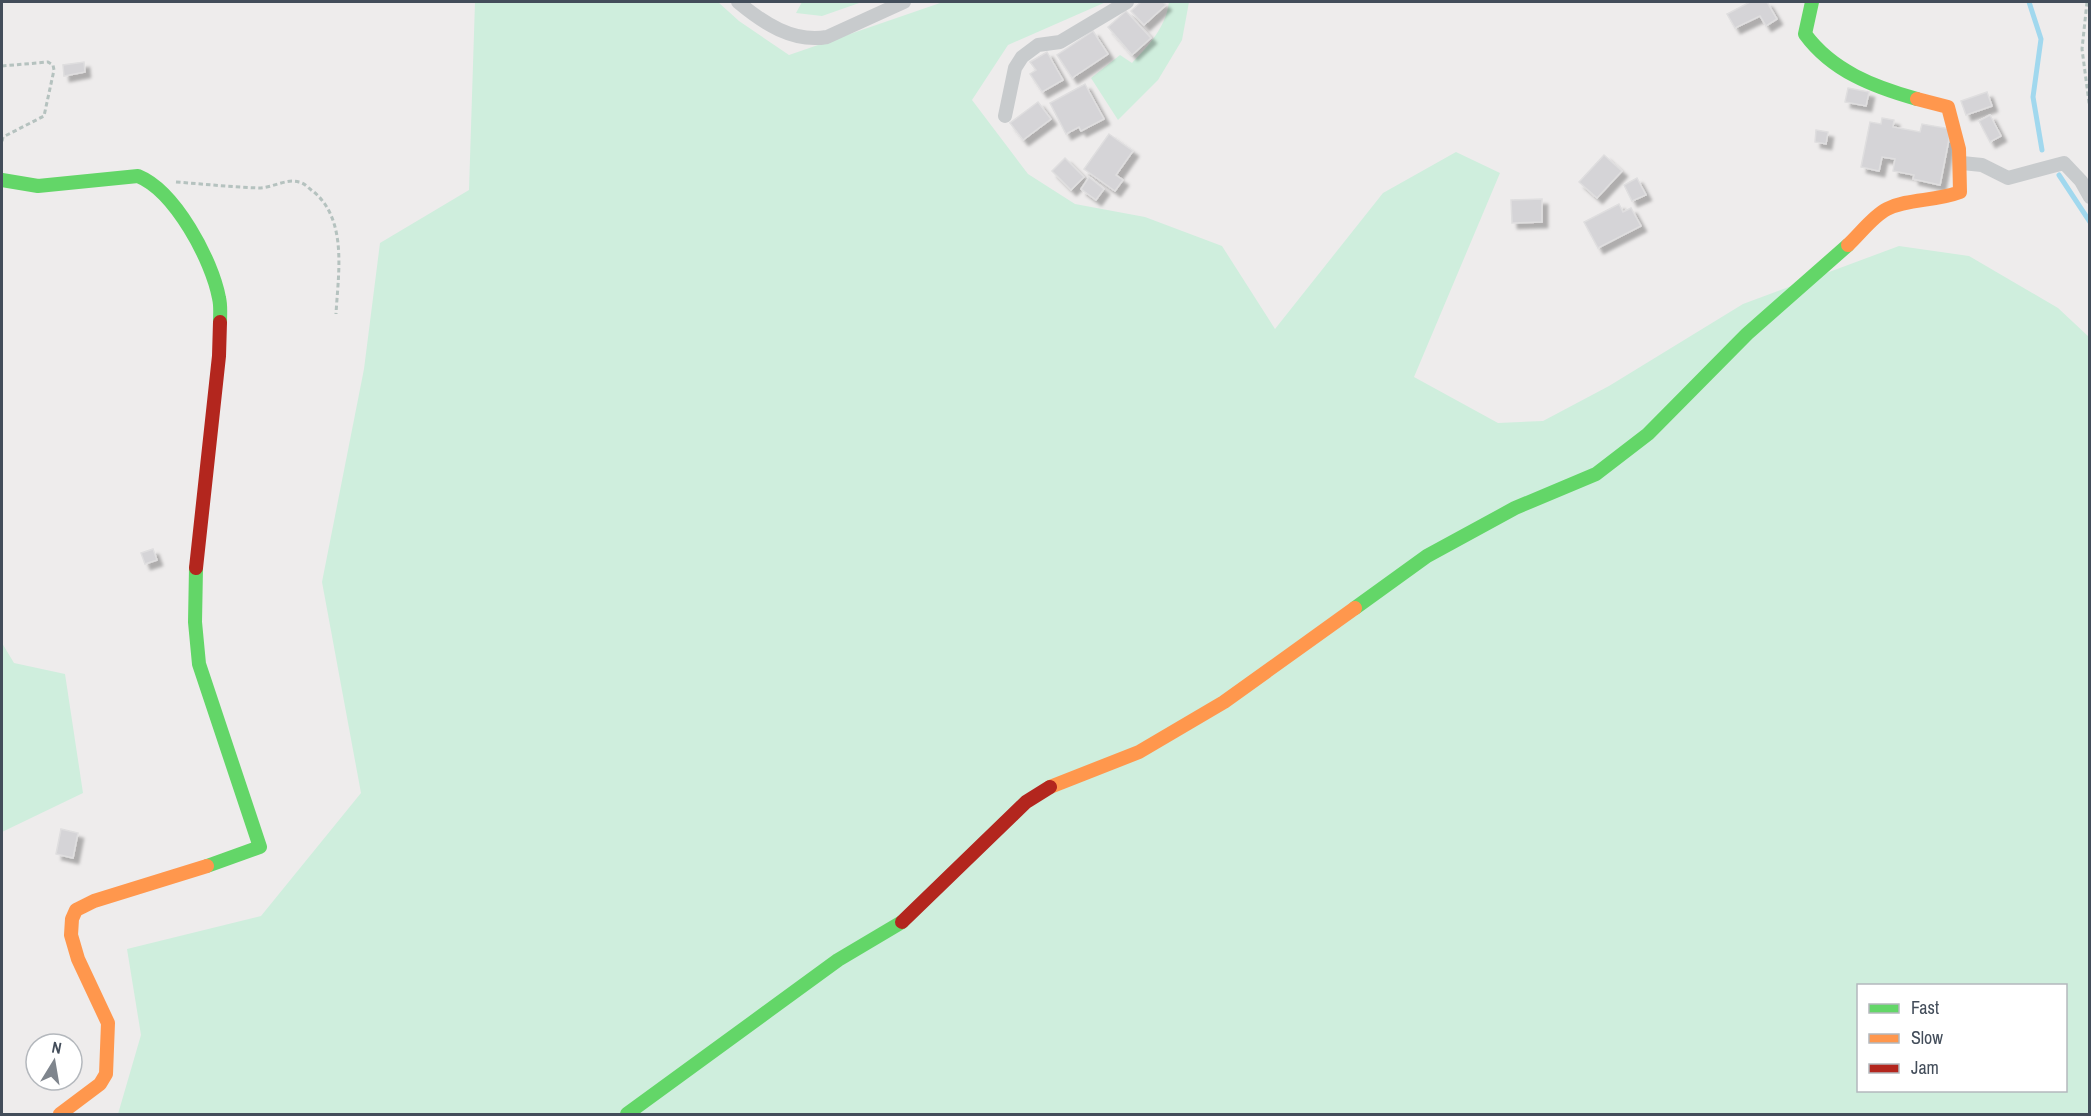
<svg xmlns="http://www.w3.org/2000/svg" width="2091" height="1116" font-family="'Archivo Narrow',sans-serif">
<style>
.green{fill:#cfeedd;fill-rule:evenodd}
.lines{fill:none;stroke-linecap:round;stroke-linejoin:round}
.stream{stroke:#a1d8ee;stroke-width:5}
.building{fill:#d5d4d7;stroke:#dfdedf;stroke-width:1.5;filter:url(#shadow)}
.path{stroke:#b5c2bf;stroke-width:3;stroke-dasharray:4.5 3;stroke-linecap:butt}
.street{stroke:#c8cbcd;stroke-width:14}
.fast{stroke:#63d668;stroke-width:14}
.slow{stroke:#ff974d;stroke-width:14}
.jam{stroke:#b3261e;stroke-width:14}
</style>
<defs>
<filter id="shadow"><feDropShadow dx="5.5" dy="5.5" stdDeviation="1.5" flood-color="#0004"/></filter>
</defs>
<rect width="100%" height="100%" fill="#eeecec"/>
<path class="green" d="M 475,2 L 718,2 L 739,21 L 789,55 L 943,2 L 1106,2 L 1008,45 L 972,100 L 1028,174 L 1075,204 L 1145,217 L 1222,246 L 1275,329 L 1383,193 L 1456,152 L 1500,173 L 1414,377 L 1498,423 L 1543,421 L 1609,386 L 1743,304 L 1899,246 L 1969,256 L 2058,308 L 2089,337 L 2089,1114 L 118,1114 L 141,1035 L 127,949 L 261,916 L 361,793 L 322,582 L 364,369 L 380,243 L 469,190 ZM 1858,986 L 2066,986 L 2066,1090 L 1858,1090 Z
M 802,2 L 862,2 L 822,16 L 796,13 Z
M 1169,2 L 1189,2 L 1182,40 L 1158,80 L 1118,120 L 1091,78 L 1120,55 L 1132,63 C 1149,45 1166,27 1169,2 Z
M 2,643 L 14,663 L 65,674 L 83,793 L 2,832 Z"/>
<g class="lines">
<path class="stream" d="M 2029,2 L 2041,39 L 2033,97 L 2042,150
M 2059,175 L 2090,222"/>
</g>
<path class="building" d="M 1141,2 L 1163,2 L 1166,5 L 1144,25 L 1131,11 Z
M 1750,2 L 1767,2 L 1777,19 L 1766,26 L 1760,16 L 1735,28 L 1727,14 Z
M 1126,11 L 1151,38 L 1132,55 L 1108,27 Z
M 1093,31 L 1108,54 L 1072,78 L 1057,55 Z
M 1047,52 L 1063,80 L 1042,92 L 1030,74 L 1036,70 L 1030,62 Z
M 84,62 L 85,72 L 64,76 L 63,65 Z
M 1085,84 L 1104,119 L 1081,131 L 1079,127 L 1066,134 L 1050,103 Z
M 1848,88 L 1869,92 L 1866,106 L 1845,102 Z
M 1987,92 L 1992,106 L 1966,115 L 1961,101 Z
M 1038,102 L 1051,119 L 1023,140 L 1010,123 Z
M 1990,115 L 2001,136 L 1990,142 L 1979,121 Z
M 1882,118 L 1894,120 L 1893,127 L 1920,132 L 1922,124 L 1951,129 L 1940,185 L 1913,179 L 1914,175 L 1893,171 L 1895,159 L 1882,157 L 1879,171 L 1861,167 L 1870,122 L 1881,124 Z
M 1816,130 L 1828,132 L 1826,144 L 1815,142 Z
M 1109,134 L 1133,151 L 1116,175 L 1123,180 L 1115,191 L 1084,169 Z
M 1604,155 L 1622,171 L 1597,198 L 1579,182 Z
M 1065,158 L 1084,177 L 1071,190 L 1052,171 Z
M 1089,177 L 1104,189 L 1096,200 L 1081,189 Z
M 1637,178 L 1646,195 L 1632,201 L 1624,185 Z
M 1542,199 L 1542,222 L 1512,223 L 1511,200 Z
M 1619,204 L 1623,212 L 1631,208 L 1641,226 L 1598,248 L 1584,222 Z
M 153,549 L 157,560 L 145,564 L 141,553 Z
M 61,829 L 78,833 L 73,858 L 56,854 Z"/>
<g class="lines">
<path class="path" d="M 2087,2 L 2082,49 L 2090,110
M 2,66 L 48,62 L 53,65 L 54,70 L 44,116 L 3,137 L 2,142
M 176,182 C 204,184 231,187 259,188 C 272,188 287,178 299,182 C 305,183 309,189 314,192 C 348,221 338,275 336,314"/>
<path class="street" d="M 738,2 C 763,23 793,43 827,37 L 904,2
M 1005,116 L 1015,68 L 1022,57 L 1038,45 L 1060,42 L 1127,2
M 1962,163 L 1982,165 L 2008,178 L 2064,163 L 2081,181 L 2090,197"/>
<path class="fast" d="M 1812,2 L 1805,34 C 1832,71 1874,87 1917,99
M 2,180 L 38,186 L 138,176 C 175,191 212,260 219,298 C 221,306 220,314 220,322
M 196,568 L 195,622 L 199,664 L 260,847 L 207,866
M 1355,608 L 1427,556 L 1515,508 L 1596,474 L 1648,434 L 1747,334 L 1848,245
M 627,1114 L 838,960 L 902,922"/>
<path class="slow" d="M 1848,245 C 1860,234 1873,216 1887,209 C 1909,198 1934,202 1960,192 L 1959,149 L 1948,107 L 1917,99
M 1050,787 L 1139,752 L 1224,702 L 1355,608
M 60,1114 L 100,1084 L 106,1074 L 108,1023 L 78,959 L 71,935 L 72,919 L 76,910 L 94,901 L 207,866"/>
<path class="jam" d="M 196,568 L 219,356 L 220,322
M 902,922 L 1026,802 L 1050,787"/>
</g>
<rect width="2091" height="1116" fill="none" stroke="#434d5a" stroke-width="6"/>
<rect x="1857" y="984" width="210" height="108" fill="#ffffff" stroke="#b4b8bd" stroke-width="1.5"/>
<rect x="1869" y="1004" width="30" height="9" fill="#63d668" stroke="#b4b8bd" stroke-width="1.5"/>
<text x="1911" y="1014" font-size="18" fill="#434d5a">Fast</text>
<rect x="1869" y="1034" width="30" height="9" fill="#ff974d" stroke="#b4b8bd" stroke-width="1.5"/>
<text x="1911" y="1044" font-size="18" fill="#434d5a">Slow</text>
<rect x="1869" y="1064" width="30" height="9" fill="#b3261e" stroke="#b4b8bd" stroke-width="1.5"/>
<text x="1911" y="1074" font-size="18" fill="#434d5a">Jam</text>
<g transform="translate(54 1062) rotate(11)"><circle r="28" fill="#ffffff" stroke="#b4b8bd" stroke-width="1.5"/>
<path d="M0-4.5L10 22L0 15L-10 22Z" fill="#7f858d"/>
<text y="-9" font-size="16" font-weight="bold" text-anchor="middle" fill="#434d5a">N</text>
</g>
</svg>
